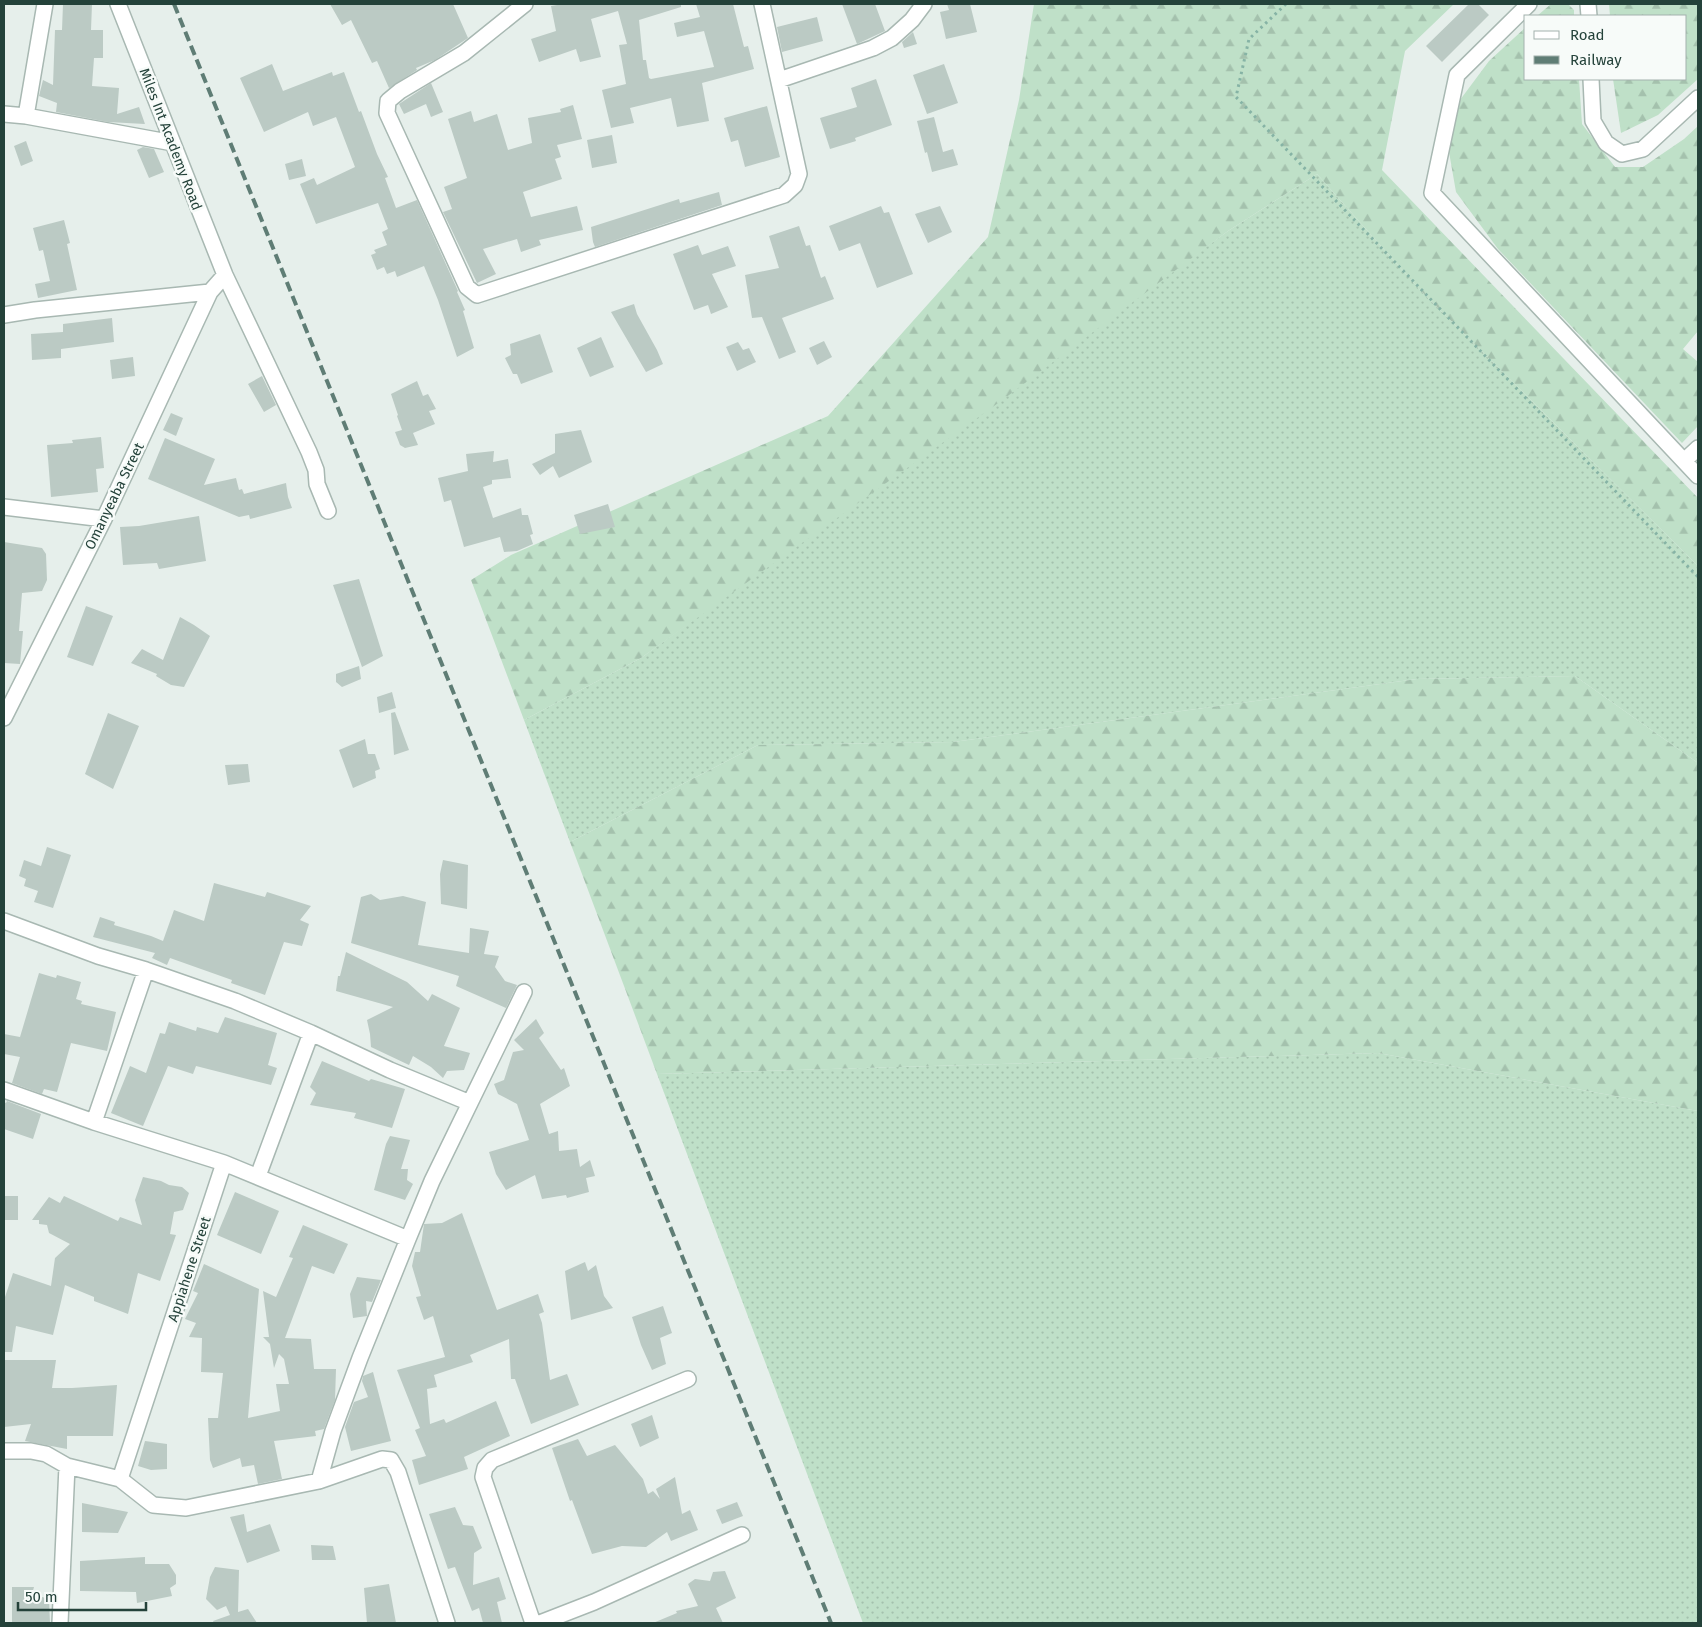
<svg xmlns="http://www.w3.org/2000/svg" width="1702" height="1627" font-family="'Fira Sans',sans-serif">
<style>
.grass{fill:url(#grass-dots)}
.forest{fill:url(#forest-firs)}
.building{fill:#bbcac4}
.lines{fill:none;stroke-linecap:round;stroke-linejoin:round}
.minor-casing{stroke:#a8b8b2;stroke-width:18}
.path{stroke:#86b3a5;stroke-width:3;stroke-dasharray:2.5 4;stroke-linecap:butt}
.minor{stroke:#fff;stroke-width:15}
.rail{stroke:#5f7d75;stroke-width:4;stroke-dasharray:10 5;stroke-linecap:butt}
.labels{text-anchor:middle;stroke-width:5;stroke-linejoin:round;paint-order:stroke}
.street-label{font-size:14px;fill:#24423a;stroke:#f7fbf9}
</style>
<defs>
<pattern id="grass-dots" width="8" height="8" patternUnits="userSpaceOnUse" patternTransform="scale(1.25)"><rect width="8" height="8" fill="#bfe0c8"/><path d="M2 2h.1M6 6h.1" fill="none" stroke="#a4c1ad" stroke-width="1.8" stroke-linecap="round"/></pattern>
<pattern id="forest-firs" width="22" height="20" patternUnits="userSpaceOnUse" patternTransform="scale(1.25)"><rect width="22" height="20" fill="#bfe0c8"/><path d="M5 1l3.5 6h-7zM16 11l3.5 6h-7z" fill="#a4c1ad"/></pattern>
</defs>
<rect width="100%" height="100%" fill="#e6efeb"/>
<path class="grass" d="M 1317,174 L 1421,291 L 1698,566 L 1698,763 L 1575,676 L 1417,679 L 953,742 L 758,745 L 570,842 L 524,720 L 641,658 L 1228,231 Z
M 1378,1053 L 1698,1111 L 1698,1623 L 863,1623 L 657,1074 Z"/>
<path class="forest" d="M 1034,4 L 1454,4 L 1405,51 L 1382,170 L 1698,498 L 1698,566 L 1421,291 L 1317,174 L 1228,231 L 1001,401 L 641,658 L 524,720 L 471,580 L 511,555 L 828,416 L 988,237 L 1019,100 Z
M 1551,4 L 1568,4 L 1574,10 L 1574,16 L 1537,16 Z
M 1609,4 L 1698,4 L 1698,79 L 1658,115 L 1621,133 L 1613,79 L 1686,79 L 1686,16 L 1610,16 Z
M 1526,27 L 1526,79 L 1579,79 L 1582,124 L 1615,167 L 1643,167 L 1684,139 L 1698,126 L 1698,331 L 1683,349 L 1698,362 L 1698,426 L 1682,443 L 1498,249 L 1456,192 L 1449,152 L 1460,100 L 1489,61 Z
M 1575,676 L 1698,763 L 1698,1111 L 1378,1053 L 657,1074 L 570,842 L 758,745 L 953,742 L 1417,679 Z"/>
<path class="building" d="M 63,4 L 92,4 L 91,30 L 103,30 L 103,58 L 94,58 L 92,86 L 119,88 L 117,114 L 139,107 L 145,124 L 108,122 L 56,112 L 57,103 L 39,96 L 43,80 L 53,85 L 55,30 L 62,30 Z
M 330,4 L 453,4 L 468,38 L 435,60 L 416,68 L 417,70 L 389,88 L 377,61 L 372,63 L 351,20 L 342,25 Z
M 563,4 L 681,4 L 681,7 L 639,20 L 643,60 L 646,60 L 649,78 L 651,79 L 714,67 L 704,31 L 677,37 L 674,23 L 700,17 L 696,4 L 733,4 L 744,47 L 748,46 L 754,69 L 702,83 L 709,121 L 677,127 L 671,98 L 630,108 L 634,123 L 611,128 L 602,90 L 626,84 L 619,45 L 627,44 L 618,11 L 591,19 L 601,57 L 580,62 L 576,49 L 539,62 L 531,39 L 556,31 L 551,6 Z
M 842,4 L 875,4 L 885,31 L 857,44 Z
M 947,4 L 970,4 L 977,32 L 946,39 L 940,12 L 949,10 Z
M 1469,4 L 1478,4 L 1489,15 L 1442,62 L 1426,46 Z
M 817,17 L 823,41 L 782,52 L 777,27 Z
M 913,32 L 917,44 L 904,48 L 902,42 Z
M 272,64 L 283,91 L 332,72 L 333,76 L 344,72 L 359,112 L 361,111 L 377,154 L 388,177 L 385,178 L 396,208 L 417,200 L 458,291 L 457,292 L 465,310 L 463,311 L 474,348 L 457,357 L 438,300 L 424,266 L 397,277 L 395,271 L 387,274 L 384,267 L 377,270 L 371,255 L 376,253 L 374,250 L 387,245 L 382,232 L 388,229 L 378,203 L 316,224 L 300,184 L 314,178 L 317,185 L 355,167 L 336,117 L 313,126 L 308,112 L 264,132 L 240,78 Z
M 944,64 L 958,103 L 927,114 L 913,75 Z
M 876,79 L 892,125 L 855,138 L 856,141 L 830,149 L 820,118 L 857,107 L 851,88 Z
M 431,83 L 443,112 L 431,117 L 426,104 L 404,114 L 399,104 Z
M 573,105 L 582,139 L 557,145 L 561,157 L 555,159 L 562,179 L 523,192 L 531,217 L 577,206 L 583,230 L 539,240 L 541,245 L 521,252 L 517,239 L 483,249 L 496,274 L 477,283 L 443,212 L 452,209 L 444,187 L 467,178 L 448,119 L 471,111 L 474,122 L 497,114 L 508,150 L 532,143 L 528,118 L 561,112 L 560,109 Z
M 767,106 L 780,157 L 745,167 L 738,140 L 731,142 L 724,118 Z
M 934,117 L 943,152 L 953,149 L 958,165 L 932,172 L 927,152 L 925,153 L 917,121 Z
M 612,135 L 617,163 L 592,168 L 587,140 Z
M 26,141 L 33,161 L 21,166 L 14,146 Z
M 143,147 L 154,149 L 164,172 L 149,178 L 137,150 Z
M 302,159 L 306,176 L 289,180 L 285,164 Z
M 719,192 L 722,205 L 595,247 L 593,242 L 591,227 L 679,199 L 680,203 Z
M 881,206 L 884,213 L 889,212 L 913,274 L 877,288 L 860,243 L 839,251 L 829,226 Z
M 940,206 L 952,232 L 928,243 L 915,214 Z
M 64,220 L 70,243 L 67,244 L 77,290 L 38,298 L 35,284 L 50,281 L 43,250 L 39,251 L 33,228 Z
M 799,226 L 806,246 L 810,245 L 821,278 L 825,276 L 834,299 L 782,318 L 796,352 L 779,359 L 762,317 L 752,318 L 745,275 L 779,268 L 769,236 Z
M 698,245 L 702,255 L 728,246 L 736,266 L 712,274 L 728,307 L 711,314 L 708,305 L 694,310 L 673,254 Z
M 634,304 L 637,314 L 657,350 L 663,364 L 646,372 L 611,312 Z
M 112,318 L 114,342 L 61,349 L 61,358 L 32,360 L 31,334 L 63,332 L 63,324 Z
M 540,334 L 553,372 L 521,384 L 517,374 L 513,374 L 505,358 L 511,355 L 510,344 Z
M 601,337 L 614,367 L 590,377 L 577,348 Z
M 824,341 L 832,357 L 817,365 L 809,348 Z
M 738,342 L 743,350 L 749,348 L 756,362 L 737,371 L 726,347 Z
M 133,357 L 135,376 L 112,379 L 110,360 Z
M 262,376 L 276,405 L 264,412 L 248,384 Z
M 417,381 L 423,396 L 428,394 L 436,409 L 429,411 L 435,424 L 413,433 L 418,445 L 405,448 L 400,445 L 395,432 L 402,430 L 397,416 L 398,415 L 391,394 Z
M 171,413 L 183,418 L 176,436 L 163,430 Z
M 581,430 L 592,462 L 559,478 L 553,466 L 540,475 L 532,464 L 555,453 L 555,434 Z
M 101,437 L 104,468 L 96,469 L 98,492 L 51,497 L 47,445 L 73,443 L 72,440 Z
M 165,438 L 215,459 L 204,485 L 236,478 L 239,490 L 242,489 L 244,494 L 286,483 L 288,497 L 292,508 L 250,519 L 249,515 L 239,517 L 148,479 Z
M 494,451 L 493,462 L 508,459 L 511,478 L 492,480 L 492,484 L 483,487 L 493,518 L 521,508 L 522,515 L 528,515 L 533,534 L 530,535 L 533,544 L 517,551 L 504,552 L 500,537 L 464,547 L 451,500 L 444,502 L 438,478 L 468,471 L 466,454 Z
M 608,504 L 615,527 L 580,534 L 574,515 Z
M 199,516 L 206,561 L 159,569 L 157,563 L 123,565 L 120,527 L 139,526 Z
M 4,542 L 42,548 L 46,554 L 47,580 L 42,591 L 22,593 L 19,631 L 23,631 L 20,664 L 4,663 Z
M 359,579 L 383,656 L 362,667 L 333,585 Z
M 86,606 L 113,616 L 93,666 L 67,657 Z
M 180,617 L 194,625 L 210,636 L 184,687 L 171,685 L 156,676 L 157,674 L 131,663 L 142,649 L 163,660 Z
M 359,666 L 361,679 L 342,687 L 336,682 L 336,674 Z
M 392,692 L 396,708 L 379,713 L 377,697 Z
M 395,712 L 409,750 L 394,755 L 391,713 Z
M 108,713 L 139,726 L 113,789 L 85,774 Z
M 365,739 L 368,754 L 375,754 L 380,769 L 375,771 L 376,778 L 353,788 L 339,750 Z
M 248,764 L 250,782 L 228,785 L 225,765 Z
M 47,847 L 71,855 L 53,908 L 34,902 L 38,891 L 24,886 L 26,879 L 19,876 L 24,860 L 41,866 Z
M 443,860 L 468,865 L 467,909 L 441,904 L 440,874 Z
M 214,883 L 265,897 L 267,892 L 311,906 L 300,920 L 309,924 L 302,946 L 284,942 L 265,995 L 231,983 L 232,980 L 170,958 L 167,965 L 152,958 L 155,953 L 93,937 L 100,917 L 115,922 L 114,925 L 151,936 L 163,941 L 174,910 L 204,921 Z
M 371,894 L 380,900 L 403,896 L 426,902 L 418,945 L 469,953 L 470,928 L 489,931 L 484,954 L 499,956 L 495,967 L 505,981 L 517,985 L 506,1008 L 456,986 L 459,976 L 351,943 L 361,897 Z
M 346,952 L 407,982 L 428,1001 L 432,994 L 460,1008 L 444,1046 L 470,1053 L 464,1070 L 447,1071 L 443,1078 L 431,1067 L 413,1056 L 409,1065 L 371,1047 L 370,1034 L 367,1020 L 393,1007 L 336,991 L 338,976 L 340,976 Z
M 39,973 L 56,978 L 57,975 L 81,982 L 76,999 L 82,1001 L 81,1004 L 116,1012 L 107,1051 L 71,1043 L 57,1092 L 44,1089 L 42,1094 L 12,1083 L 20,1057 L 4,1054 L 4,1034 L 20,1037 Z
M 225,1017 L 277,1033 L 268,1065 L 277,1068 L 271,1085 L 196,1066 L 193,1074 L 168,1066 L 143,1126 L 111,1113 L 130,1066 L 146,1073 L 160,1033 L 165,1034 L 169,1022 L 196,1031 L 197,1027 L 218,1033 Z
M 536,1019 L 544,1033 L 539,1038 L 561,1070 L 564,1068 L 570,1086 L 540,1104 L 549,1134 L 558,1131 L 559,1151 L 577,1149 L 580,1167 L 590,1160 L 595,1176 L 586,1178 L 589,1192 L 567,1198 L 566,1195 L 542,1199 L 535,1175 L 506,1190 L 496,1174 L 489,1152 L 529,1140 L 517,1104 L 498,1094 L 494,1084 L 504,1080 L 513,1052 L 524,1050 L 514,1040 Z
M 322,1061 L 369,1081 L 371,1079 L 405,1089 L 392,1128 L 354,1118 L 356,1113 L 310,1105 L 316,1093 L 310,1087 Z
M 7,1101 L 41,1114 L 33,1139 L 4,1129 L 4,1102 L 6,1103 Z
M 390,1136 L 410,1140 L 401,1169 L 408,1169 L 407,1180 L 413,1184 L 405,1200 L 374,1190 L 386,1144 Z
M 143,1177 L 161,1181 L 169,1185 L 182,1187 L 189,1193 L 183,1210 L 174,1212 L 170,1234 L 176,1235 L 160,1281 L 138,1273 L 128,1314 L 94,1301 L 94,1297 L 65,1285 L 53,1335 L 16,1326 L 12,1352 L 4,1352 L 4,1300 L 13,1273 L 51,1286 L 55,1258 L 70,1244 L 49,1233 L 47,1225 L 39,1224 L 39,1220 L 32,1220 L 49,1197 L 60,1203 L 64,1196 L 118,1221 L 120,1217 L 142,1225 L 135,1200 Z
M 235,1192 L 279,1211 L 261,1254 L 217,1235 Z
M 4,1196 L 18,1196 L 18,1220 L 4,1220 Z
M 462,1213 L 497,1310 L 538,1294 L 544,1312 L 539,1314 L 542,1323 L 550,1380 L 567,1374 L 579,1405 L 531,1424 L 515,1379 L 511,1379 L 509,1339 L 470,1355 L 473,1362 L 434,1375 L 437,1387 L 427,1389 L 430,1424 L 444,1419 L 446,1423 L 496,1401 L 510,1436 L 464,1457 L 468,1469 L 419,1485 L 412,1460 L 426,1456 L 415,1430 L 420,1428 L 397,1370 L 445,1357 L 433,1316 L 424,1320 L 416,1297 L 421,1296 L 412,1266 L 415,1252 L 420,1252 L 424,1224 L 442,1223 Z
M 303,1225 L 348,1244 L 334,1274 L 312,1266 L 285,1338 L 311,1339 L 314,1369 L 336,1369 L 335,1400 L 324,1429 L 315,1431 L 316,1436 L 274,1441 L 282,1479 L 258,1484 L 254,1465 L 242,1467 L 240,1458 L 213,1468 L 210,1460 L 208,1418 L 218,1418 L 223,1373 L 201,1372 L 202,1338 L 189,1337 L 196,1323 L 185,1319 L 198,1293 L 193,1291 L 204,1264 L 259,1289 L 248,1418 L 280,1411 L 276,1384 L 289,1384 L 284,1359 L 279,1354 L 274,1368 L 270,1344 L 263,1337 L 269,1337 L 263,1291 L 276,1297 L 293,1258 L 289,1257 Z
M 585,1262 L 588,1271 L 596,1265 L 604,1296 L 613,1308 L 571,1320 L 565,1271 Z
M 357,1277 L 381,1280 L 372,1302 L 366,1301 L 367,1316 L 353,1318 L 350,1294 Z
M 663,1306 L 672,1333 L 660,1338 L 666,1364 L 652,1370 L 641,1345 L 632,1317 Z
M 4,1360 L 56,1360 L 52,1388 L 72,1388 L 117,1385 L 113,1436 L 67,1436 L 67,1449 L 25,1441 L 31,1424 L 4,1427 Z
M 373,1372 L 391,1441 L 351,1451 L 345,1427 L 354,1402 L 368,1397 L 362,1381 L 363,1376 Z
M 652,1415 L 659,1438 L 640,1447 L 631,1424 Z
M 578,1439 L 587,1456 L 615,1445 L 643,1479 L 648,1494 L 653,1491 L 660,1499 L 656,1489 L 675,1477 L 682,1514 L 690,1510 L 698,1530 L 671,1541 L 667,1532 L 646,1547 L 622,1546 L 592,1554 L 572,1500 L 570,1501 L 552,1448 Z
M 145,1441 L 167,1444 L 167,1469 L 151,1470 L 138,1466 Z
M 737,1502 L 743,1516 L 722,1524 L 716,1510 Z
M 82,1503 L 128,1512 L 118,1533 L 82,1532 Z
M 455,1507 L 463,1525 L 473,1526 L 482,1548 L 474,1553 L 473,1585 L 499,1577 L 506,1599 L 497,1602 L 502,1623 L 483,1623 L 479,1608 L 472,1611 L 455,1567 L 448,1569 L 429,1514 Z
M 244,1514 L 247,1532 L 270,1524 L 280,1551 L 247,1563 L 230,1517 Z
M 311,1545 L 333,1546 L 336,1560 L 312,1560 Z
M 145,1557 L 145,1564 L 169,1564 L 176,1575 L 176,1584 L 170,1588 L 172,1596 L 137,1603 L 136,1592 L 80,1591 L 80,1561 Z
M 215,1567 L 239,1570 L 238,1612 L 248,1609 L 257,1623 L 214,1623 L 213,1621 L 230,1615 L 226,1606 L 217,1610 L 206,1599 L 210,1577 Z
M 725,1571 L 736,1598 L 716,1608 L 723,1623 L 653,1623 L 677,1613 L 676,1611 L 698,1606 L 688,1584 L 695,1579 L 710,1581 L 713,1572 Z
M 389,1584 L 396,1623 L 367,1623 L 364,1588 Z
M 12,1587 L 34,1587 L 32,1594 L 49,1599 L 50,1623 L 12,1623 Z"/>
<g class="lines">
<defs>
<path id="minor" d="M 118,4 L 225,275 L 309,452 L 316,470 L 317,484 L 328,511
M 525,4 L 464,53 L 400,91 L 388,101 L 387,113 L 467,287 L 477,295 L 784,195 L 795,185 L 799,174 L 762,4
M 1529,4 L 1457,75 L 1432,193 L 1698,476
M 1588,4 L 1589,16
M 1591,79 L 1593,121 L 1606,143 L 1622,154 L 1643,149 L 1698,98
M 779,80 L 873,48 L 892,38 L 912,20 L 924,4
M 4,114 L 26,116 L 45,4
M 26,116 L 173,143
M 4,315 L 35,310 L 210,292
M 1684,461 L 1698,448
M 4,507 L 104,519
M 4,718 L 104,519 L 210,292 L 225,275
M 4,921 L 98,956 L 146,970 L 235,1001 L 311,1033 L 390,1070 L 470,1103
M 4,1090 L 94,1122 L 224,1163 L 120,1479 L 67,1466 L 46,1454 L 31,1451 L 4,1451
M 94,1122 L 146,970
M 224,1163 L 408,1239
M 258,1176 L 311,1033
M 120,1479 L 153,1505 L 186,1508 L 319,1481 L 333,1431 L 360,1358 L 408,1239 L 432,1181 L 524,992
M 319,1481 L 382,1459 L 391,1460 L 398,1472 L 447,1623
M 60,1623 L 67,1466
M 533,1623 L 483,1477 L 485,1468 L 492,1460 L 688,1379
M 540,1623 L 594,1602 L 742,1535"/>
</defs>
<use href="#minor" class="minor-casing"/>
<path class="path" d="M 1286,4 L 1249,39 L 1236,97 L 1698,577"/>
<use href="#minor" class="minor"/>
<path class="rail" d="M 174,4 L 831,1623"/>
</g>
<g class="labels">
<g class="street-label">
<text transform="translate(171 139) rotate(69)" y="5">Miles Int Academy Road</text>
<text transform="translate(114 496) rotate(-64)" y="5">Omanyeaba Street</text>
<text transform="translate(189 1269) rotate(-72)" y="5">Appiahene Street</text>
</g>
</g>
<rect width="1702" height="1627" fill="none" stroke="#24423a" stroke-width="10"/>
<rect x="1524" y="15" width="162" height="65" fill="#f7fbf9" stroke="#a3b1ad"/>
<rect x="1534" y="31" width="25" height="8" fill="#ffffff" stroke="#a3b1ad"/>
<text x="1570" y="40" font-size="15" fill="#24423a">Road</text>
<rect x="1534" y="56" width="25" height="8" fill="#5f7d75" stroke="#a3b1ad"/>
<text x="1570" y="65" font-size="15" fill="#24423a">Railway</text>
<path d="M18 1602v8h128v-8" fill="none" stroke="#24423a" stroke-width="2.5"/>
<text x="25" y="1602" font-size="15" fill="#24423a" stroke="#f7fbf9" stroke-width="4" paint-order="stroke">50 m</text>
</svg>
